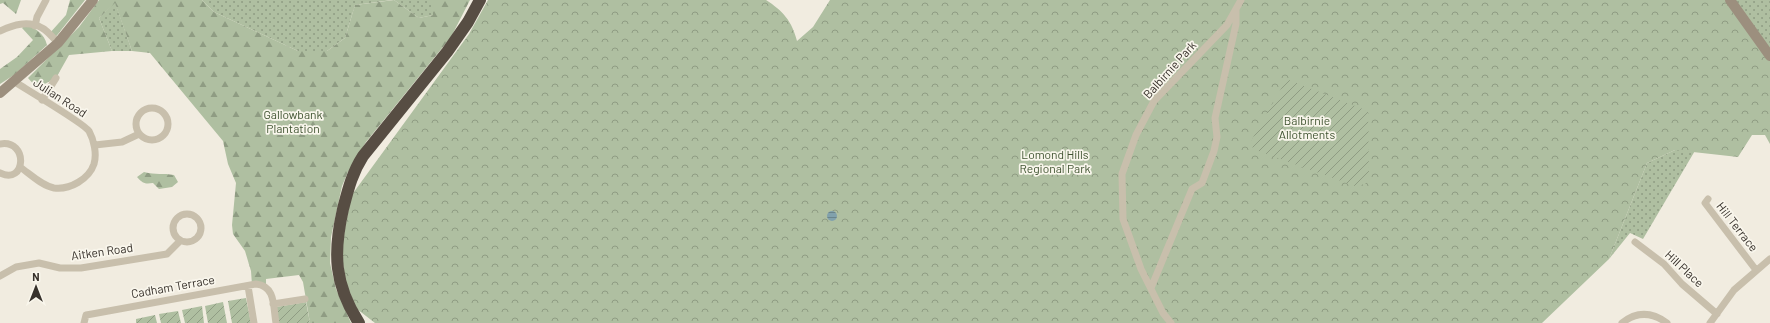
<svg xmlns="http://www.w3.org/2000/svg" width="1770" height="323" font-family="Barlow,sans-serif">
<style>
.grass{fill:url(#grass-dots)}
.forest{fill:url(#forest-firs)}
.park{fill:url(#park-crowns)}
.garden{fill:url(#garden-furrows)}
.water{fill:url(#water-rules)}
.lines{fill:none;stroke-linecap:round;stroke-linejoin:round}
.street{stroke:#c8bfac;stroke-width:7}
.secondary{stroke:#9c8f7e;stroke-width:10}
.highway{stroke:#574d43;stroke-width:12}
.labels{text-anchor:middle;stroke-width:3.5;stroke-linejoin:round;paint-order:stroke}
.street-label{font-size:12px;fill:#37312b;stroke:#f9f6ec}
.park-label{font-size:12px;fill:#3f5330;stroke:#f9f6ec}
</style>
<defs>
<pattern id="grass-dots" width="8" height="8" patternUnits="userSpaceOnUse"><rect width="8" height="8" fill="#afbfa1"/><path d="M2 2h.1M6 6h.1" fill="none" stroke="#8f9c83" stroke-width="1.8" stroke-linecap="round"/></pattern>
<pattern id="forest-firs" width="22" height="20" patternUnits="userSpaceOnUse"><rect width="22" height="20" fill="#afbfa1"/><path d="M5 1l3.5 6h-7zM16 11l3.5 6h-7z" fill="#8f9c83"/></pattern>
<pattern id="park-crowns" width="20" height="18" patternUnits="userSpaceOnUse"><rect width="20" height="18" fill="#afbfa1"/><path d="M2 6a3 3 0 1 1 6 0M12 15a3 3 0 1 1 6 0" fill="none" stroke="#8f9c83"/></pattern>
<pattern id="garden-furrows" width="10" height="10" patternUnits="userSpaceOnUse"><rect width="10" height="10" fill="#afbfa1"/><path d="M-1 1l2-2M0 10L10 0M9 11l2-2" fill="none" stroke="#8f9c83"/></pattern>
<pattern id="water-rules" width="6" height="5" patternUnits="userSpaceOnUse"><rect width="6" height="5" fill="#81a1ac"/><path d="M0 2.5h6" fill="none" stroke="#6a848c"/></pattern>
</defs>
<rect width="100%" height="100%" fill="#f1ece0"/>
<path class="grass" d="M 202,0 L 392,0 L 355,5 L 345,38 L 327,51 L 298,51 L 214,12 Z
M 394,0 L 433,0 L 433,15 L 419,18 Z
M 1730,0 L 1770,0 L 1770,56 Z
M 115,2 L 132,51 L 112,51 L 99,18 Z
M 1696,149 L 1643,239 L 1630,233 L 1609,259 L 1647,163 L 1675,150 Z"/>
<path class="forest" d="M 0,0 L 21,0 L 16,14 L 3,3 L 0,4 Z
M 70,0 L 85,0 L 54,39 L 49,34 L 66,15 Z
M 99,0 L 202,0 L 214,12 L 298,51 L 327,51 L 345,38 L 355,5 L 394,0 L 419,18 L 433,15 L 433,0 L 470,0 L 451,37 L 366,142 L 348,172 L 342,186 L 331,237 L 330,263 L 336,289 L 351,323 L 310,323 L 303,282 L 299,275 L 266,279 L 266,284 L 252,285 L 251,271 L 245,251 L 233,234 L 232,225 L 236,183 L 228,164 L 223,141 L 150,53 L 132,51 L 115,3 L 99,18 L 112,51 L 69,55 L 56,78 L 37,88 L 28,78 L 79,27 Z
M 26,24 C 36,29 44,33 47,45 L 14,75 L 0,84 L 0,69 L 17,57 L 33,40 L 22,28 Z
M 144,172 C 156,175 163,173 174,175 L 178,182 L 172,187 L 159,189 L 153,183 C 146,184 143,184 137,177 Z"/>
<path class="park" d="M 488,0 L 766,0 C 783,11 792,21 797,41 L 813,27 L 830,0 L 1730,0 L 1770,56 L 1770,144 L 1765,135 L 1752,135 L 1738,157 L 1675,150 L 1647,163 L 1609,259 L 1542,323 L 375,323 L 357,309 L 346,284 L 341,250 L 351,196 L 469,34 Z"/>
<path class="garden" d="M 1286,80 L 1289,80 L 1368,111 L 1369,179 L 1365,184 L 1355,186 L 1253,149 L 1251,141 Z
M 246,298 L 251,323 L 232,323 L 228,301 Z
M 223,302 L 227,323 L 208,323 L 205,306 Z
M 306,302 L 310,323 L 279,323 L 276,307 Z
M 202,306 L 204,323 L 185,323 L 182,310 Z
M 178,311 L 181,323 L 161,323 L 159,314 Z
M 155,315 L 157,323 L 136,323 L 136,319 Z"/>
<path class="water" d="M827 216a5 5 0 1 1 10 0a5 5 0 1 1-10 0Z"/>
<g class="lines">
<path class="street" d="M 35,26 L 37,17 L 46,0
M 0,31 C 13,25 28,20 42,28 C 48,31 53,38 58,43
M 15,82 C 26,89 85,124 89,131 C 94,140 97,154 94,164 C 89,179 70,190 54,188 C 42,186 30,174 20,167
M 42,100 L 56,78
M136 124a16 16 0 1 1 32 0a16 16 0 1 1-32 0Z
M 0,144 C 29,139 26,186 0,173
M 95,145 L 122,142 L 139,134
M 1708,199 L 1705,203 L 1756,270
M173 228a14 14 0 1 1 28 0a14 14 0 1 1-28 0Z
M 1635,242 L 1664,264 L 1682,284 L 1717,314
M 0,276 L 16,267 L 39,263 L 60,268 L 81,268 L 167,254 L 180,241
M 248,286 L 254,323
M 1151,288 L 1192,189 L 1202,183 L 1214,151 L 1217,137 L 1215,118 L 1236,24 L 1236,10
M 273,304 L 305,299
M 84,323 L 86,315 L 92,314 L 256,284 C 276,286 273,307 276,323
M 1171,323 L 1163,313 L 1141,269 L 1123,219 L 1122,174 L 1136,135 L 1154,101 L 1227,25 L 1241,0
M 1622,323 C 1637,311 1652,312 1667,323
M 1710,323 L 1734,290 L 1770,259"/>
<path class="secondary" d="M 1730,0 L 1770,56
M 0,93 L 58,43 L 93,0"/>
<path class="highway" d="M 359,323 C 334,284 333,253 343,209 C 348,190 352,173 363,156 L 447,52 L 468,22 L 480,0"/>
</g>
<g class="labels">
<g class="street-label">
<text transform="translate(1170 70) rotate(-48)" y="4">Balbirnie Park</text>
<text transform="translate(60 98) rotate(33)" y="4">Julian Road</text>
<text transform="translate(1737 227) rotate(52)" y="4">Hill Terrace</text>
<text transform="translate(102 252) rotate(-8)" y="4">Aitken Road</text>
<text transform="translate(1684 269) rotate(43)" y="4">Hill Place</text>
<text transform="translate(173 287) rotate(-10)" y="4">Cadham Terrace</text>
</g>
<g class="park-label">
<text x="293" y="119">Gallowbank<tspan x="293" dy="14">Plantation</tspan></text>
<text x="1307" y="125">Balbirnie<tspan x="1307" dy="14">Allotments</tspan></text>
<text x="1055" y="159">Lomond Hills<tspan x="1055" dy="14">Regional Park</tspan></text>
</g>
</g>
<g transform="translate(36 287)" stroke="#f9f6ec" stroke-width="3" paint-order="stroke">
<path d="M0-3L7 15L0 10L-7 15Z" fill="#37312b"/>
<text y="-6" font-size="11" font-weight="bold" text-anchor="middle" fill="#37312b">N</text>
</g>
</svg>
